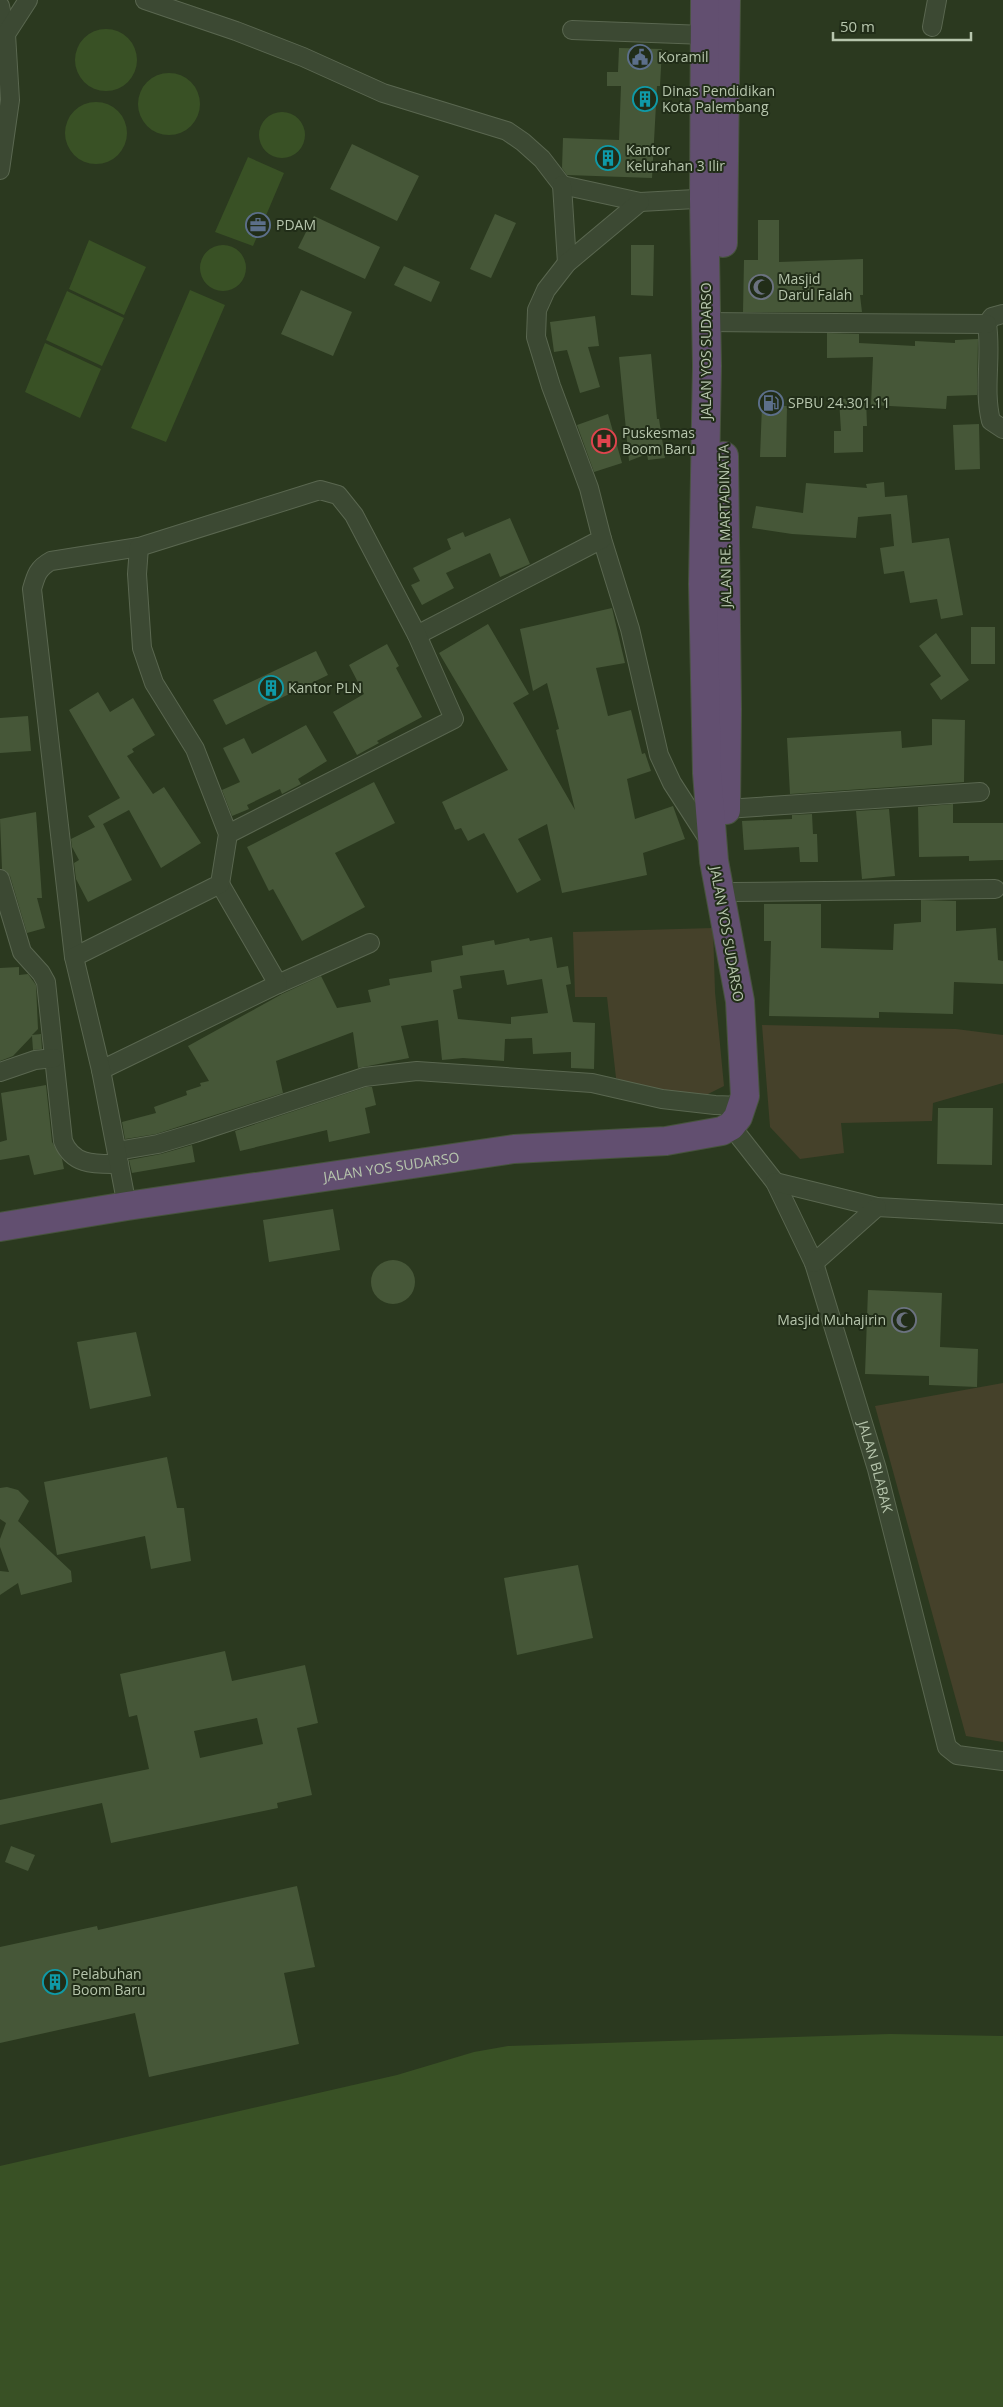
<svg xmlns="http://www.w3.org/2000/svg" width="1003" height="2407" font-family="'Open Sans',sans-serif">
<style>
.green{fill:#45412a}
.water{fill:#395125}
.building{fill:#465738;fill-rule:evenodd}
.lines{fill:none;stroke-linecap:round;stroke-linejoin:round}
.street-casing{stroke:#5a6750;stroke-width:20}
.highway-casing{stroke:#47543d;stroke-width:30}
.street{stroke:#3c4933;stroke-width:18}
.highway{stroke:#624f70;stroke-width:28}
.labels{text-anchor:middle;stroke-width:4;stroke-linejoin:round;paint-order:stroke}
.poi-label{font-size:14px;fill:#b7c6ad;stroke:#212d18;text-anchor:start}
.street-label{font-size:14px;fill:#b7c6ad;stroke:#212d18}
</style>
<rect width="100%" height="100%" fill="#2b391f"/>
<path class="green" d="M 713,928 L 715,992 L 724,1086 L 702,1097 L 649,1091 L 616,1078 L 607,997 L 575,997 L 573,932 Z
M 762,1025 L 956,1029 L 1003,1035 L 1003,1083 L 933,1103 L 932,1121 L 841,1123 L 844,1153 L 800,1159 L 770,1127 Z
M 1003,1383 L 1003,1742 L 966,1736 L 875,1406 Z"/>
<path class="water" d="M75 60a31 31 0 1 1 62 0a31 31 0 1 1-62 0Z
M138 104a31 31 0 1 1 62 0a31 31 0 1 1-62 0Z
M65 133a31 31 0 1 1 62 0a31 31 0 1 1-62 0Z
M259 135a23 23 0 1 1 46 0a23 23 0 1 1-46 0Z
M 248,157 L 284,173 L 253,246 L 215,232 Z
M 89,240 L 146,267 L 124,315 L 69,289 Z
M200 268a23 23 0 1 1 46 0a23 23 0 1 1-46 0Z
M 190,290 L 225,305 L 166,442 L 131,428 Z
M 67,291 L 124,318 L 102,366 L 46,340 Z
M 45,343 L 101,369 L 80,418 L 25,392 Z
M 890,2034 L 1003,2036 L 1003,2407 L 0,2407 L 0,2166 L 397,2075 L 474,2052 L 508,2046 Z"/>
<path class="building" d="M 619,48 L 662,49 L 660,86 L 657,86 L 652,178 L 567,175 L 562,168 L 563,138 L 619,140 L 621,86 L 607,86 L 607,72 L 618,72 Z
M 352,144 L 419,176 L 397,221 L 330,189 Z
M 495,214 L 516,223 L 491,278 L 470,269 Z
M 314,216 L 380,247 L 365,279 L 298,248 Z
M 758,220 L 779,220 L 779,262 L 863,259 L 863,295 L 860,295 L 862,312 L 743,312 L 744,260 L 758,260 Z
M 631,245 L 654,245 L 653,296 L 631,295 Z
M 404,266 L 440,282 L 431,302 L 394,285 Z
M 301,290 L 352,312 L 333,356 L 281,334 Z
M 595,316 L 599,346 L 588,347 L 600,387 L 580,393 L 567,350 L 554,352 L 550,322 Z
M 827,333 L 859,334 L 859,343 L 915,346 L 915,341 L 955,343 L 955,340 L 978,339 L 977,395 L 947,396 L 946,409 L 871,405 L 873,357 L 827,358 Z
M 651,354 L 657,419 L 659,419 L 665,458 L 648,460 L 647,454 L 629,461 L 619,357 Z
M 866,398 L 867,426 L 863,426 L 863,452 L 834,453 L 834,431 L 841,431 L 839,399 Z
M 762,405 L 787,406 L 786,457 L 760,457 Z
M 608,414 L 622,463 L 594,472 L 577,425 Z
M 979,424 L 980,469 L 955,470 L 953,425 Z
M 884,482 L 885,497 L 907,495 L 912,543 L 949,538 L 963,615 L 941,619 L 937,599 L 910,603 L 904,571 L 884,574 L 880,548 L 894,546 L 891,514 L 858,517 L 856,538 L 792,534 L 752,528 L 756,506 L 803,513 L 806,483 L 867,488 L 866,484 Z
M 510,518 L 530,564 L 500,577 L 490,553 L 446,573 L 454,588 L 422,605 L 411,585 L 420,581 L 413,568 L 451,549 L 447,539 L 463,532 L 465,537 Z
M 612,608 L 625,663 L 596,668 L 608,716 L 631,710 L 642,754 L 645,753 L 651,771 L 627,779 L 635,819 L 673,806 L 685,839 L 643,853 L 647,875 L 562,893 L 547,824 L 518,839 L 541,880 L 517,893 L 484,833 L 468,841 L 461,828 L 455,830 L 442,802 L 508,770 L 439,653 L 488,624 L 529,694 L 513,703 L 575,810 L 556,730 L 559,729 L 547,683 L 533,691 L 520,629 Z
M 971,627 L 995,627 L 995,664 L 971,664 Z
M 936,633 L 969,680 L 941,700 L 930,684 L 941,676 L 919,646 Z
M 387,644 L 399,666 L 396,668 L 422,717 L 377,741 L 379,743 L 357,755 L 333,712 L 364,694 L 349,665 Z
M 316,651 L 328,675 L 226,725 L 213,700 Z
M 98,692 L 110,712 L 133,698 L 155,735 L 132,749 L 134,752 L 127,756 L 153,794 L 164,787 L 201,843 L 161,868 L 129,810 L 103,824 L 132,880 L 88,902 L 76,879 L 74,863 L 79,860 L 72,847 L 71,839 L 95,827 L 88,816 L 120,798 L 69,710 Z
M 28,716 L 31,751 L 0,753 L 0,718 Z
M 932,719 L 965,720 L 964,782 L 790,794 L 787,738 L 901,731 L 902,748 L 932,745 Z
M 306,725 L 327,761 L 298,779 L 301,784 L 282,794 L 280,789 L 247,805 L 249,809 L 232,816 L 222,790 L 240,782 L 223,748 L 244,738 L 252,754 Z
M 374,782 L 395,823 L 335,853 L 365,907 L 302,941 L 273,889 L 269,891 L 247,847 Z
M 953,804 L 953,823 L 1003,823 L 1003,860 L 969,861 L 969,856 L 919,857 L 918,807 Z
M 889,809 L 895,876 L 862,879 L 856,811 Z
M 36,812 L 42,898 L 37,898 L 45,928 L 27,933 L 10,876 L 2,869 L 0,819 Z
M 812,814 L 813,834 L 817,834 L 818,862 L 800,862 L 799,847 L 744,850 L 742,821 L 792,819 L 792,815 Z
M 921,900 L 956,901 L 956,931 L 996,928 L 998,960 L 1003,961 L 1003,984 L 954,982 L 953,1014 L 879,1012 L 879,1018 L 769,1016 L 771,941 L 764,941 L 764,904 L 821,904 L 821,948 L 893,950 L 894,924 L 921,922 Z
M 552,937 L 557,968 L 568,966 L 571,984 L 566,985 L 573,1022 L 595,1023 L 594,1069 L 571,1068 L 571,1052 L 533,1054 L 532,1038 L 505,1039 L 504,1061 L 463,1058 L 442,1060 L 438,1020 L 401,1026 L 409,1058 L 358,1068 L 353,1032 L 276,1061 L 283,1093 L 156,1134 L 125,1139 L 122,1122 L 156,1113 L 154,1107 L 187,1095 L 186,1091 L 201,1086 L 200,1083 L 209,1081 L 188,1046 L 282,994 L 321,976 L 337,1008 L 371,1002 L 368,990 L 390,985 L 389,979 L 432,972 L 431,961 L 463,955 L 462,946 L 494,940 L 495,945 L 529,938 L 530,941 ZM 504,970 L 507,985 L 542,979 L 548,1013 L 511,1017 L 511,1024 L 458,1019 L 453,990 L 462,988 L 460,976 Z
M 19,967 L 19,975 L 28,974 L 36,985 L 38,1029 L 32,1035 L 41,1034 L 42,1049 L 33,1050 L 32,1036 L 13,1056 L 0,1061 L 0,968 Z
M 46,1085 L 52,1142 L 62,1159 L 64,1169 L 34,1175 L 29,1155 L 0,1160 L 0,1142 L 7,1140 L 1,1093 Z
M 366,1087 L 372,1087 L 376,1105 L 365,1108 L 370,1133 L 329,1142 L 327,1130 L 240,1151 L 235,1131 Z
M 938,1108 L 993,1108 L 992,1165 L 937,1164 Z
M 192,1145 L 195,1162 L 132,1173 L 129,1160 L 161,1154 Z
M 333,1209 L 340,1250 L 269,1262 L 263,1220 Z
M371 1282a22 22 0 1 1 44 0a22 22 0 1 1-44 0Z
M 868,1290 L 942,1293 L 940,1347 L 978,1349 L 977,1387 L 929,1385 L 929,1376 L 865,1374 Z
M 136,1332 L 151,1396 L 90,1409 L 77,1342 Z
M 167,1457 L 177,1508 L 184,1508 L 191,1561 L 151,1569 L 145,1536 L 57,1555 L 44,1482 Z
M 7,1487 L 18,1490 L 29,1501 L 18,1521 L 71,1571 L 72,1582 L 21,1595 L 18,1583 L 0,1595 L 0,1571 L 9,1572 L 0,1547 L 0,1539 L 6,1523 L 0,1519 L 0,1488 Z
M 578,1565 L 593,1638 L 517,1655 L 504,1578 Z
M 225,1651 L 232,1681 L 305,1665 L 318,1723 L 297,1728 L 312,1795 L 277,1803 L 278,1808 L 111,1843 L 102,1803 L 0,1825 L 0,1800 L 149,1769 L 137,1715 L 129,1717 L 120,1674 ZM 257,1718 L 263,1744 L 200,1758 L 194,1731 Z
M 11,1846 L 35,1855 L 28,1871 L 5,1862 Z
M 297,1886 L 315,1967 L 284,1973 L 299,2044 L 149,2077 L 135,2013 L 0,2043 L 0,1947 L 97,1926 L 98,1930 Z"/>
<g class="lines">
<defs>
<g id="street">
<path d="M 145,0 L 236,31 L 303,57 L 383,93 L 507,131 L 523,142 L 542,159 L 562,185 L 640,202 L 714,198"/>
<path d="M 0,6 L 6,34"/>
<path d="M 932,27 L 937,0"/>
<path d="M 572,30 L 705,35"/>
<path d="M 0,170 L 10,100 L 6,34 L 28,0"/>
<path d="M 562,185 L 567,263"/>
<path d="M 1003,314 L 992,317 L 987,324 C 992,356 983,389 991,421 L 1003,429"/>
<path d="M 707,322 L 987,324"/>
<path d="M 602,539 L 630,629 L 659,755 L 672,783 L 710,842"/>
<path d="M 417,635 L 602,539 L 589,488 L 551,386 L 536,337 L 537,310 L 546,290 L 567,263 L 640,202"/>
<path d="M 726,809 L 980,792"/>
<path d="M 0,879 L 22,952 L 41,973 L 46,982 L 63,1141 C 73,1166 96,1164 119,1164"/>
<path d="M 734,892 L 995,889"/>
<path d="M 74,957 L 32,589 C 36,575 38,568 51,561 L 139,547"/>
<path d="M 278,984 L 370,943"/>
<path d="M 101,1070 L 278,984 L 220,884"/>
<path d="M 0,1072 L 35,1060 L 54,1058"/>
<path id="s1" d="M 731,1126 L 775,1182 L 814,1263 L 877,1469 L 947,1747 L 957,1755 L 1003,1761"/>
<path d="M 117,1151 L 158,1144 L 195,1133 L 364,1077 L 417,1071 L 592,1083 L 662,1099 L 715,1105 L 743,1106"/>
<path d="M 775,1182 L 877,1207 L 1003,1214"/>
<path d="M 127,1206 L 101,1070 L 74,957 L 220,884 L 228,834 L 454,719 L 417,635 L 354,515 L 338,495 L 320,490 L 139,547 L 137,574 L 142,648 L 154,683 L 195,749 L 228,834"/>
<path d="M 814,1263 L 877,1207"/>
</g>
<g id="highway">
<path d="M 723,243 L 726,0"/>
<path d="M 724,456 L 727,709 L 726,810"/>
<path id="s2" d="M 0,1227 L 127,1206 L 514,1149 L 666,1141 L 722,1131 L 731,1126 L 738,1117 L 745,1096 L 740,1001 L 714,861 L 707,773 L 703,584 L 707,366 L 704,199 L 705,0"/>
</g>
</defs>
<use href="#street" class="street-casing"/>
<use href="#highway" class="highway-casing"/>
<use href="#street" class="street"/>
<use href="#highway" class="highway"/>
</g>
<defs>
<symbol id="civic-ring" viewBox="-11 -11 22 22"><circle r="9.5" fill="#212d18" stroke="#5c6f8a" stroke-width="1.5"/><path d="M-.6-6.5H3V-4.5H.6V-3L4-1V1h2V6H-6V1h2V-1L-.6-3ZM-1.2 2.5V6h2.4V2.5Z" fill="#5c6f8a"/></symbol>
<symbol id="building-ring" viewBox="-11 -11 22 22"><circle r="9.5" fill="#212d18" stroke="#0f9aa8" stroke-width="1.5"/><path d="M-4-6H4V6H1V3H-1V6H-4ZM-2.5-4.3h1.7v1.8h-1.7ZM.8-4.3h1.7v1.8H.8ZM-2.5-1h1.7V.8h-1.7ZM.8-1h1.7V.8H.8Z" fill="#0f9aa8"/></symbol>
<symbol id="office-ring" viewBox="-11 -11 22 22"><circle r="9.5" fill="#212d18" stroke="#5c6f8a" stroke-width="1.5"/><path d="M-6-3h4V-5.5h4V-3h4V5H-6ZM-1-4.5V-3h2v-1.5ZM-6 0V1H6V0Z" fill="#5c6f8a"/></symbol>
<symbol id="mosque-ring" viewBox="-11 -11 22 22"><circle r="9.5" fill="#212d18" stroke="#6b7280" stroke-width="1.5"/><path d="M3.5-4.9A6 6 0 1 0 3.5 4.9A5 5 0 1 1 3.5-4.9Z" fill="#6b7280"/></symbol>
<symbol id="fuel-ring" viewBox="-11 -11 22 22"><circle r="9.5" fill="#212d18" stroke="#5c6f8a" stroke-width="1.5"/><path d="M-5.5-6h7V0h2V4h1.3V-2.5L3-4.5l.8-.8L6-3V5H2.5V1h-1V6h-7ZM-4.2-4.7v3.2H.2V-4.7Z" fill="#5c6f8a"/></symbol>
<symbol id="hospital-ring" viewBox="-11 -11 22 22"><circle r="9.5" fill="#212d18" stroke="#e0444e" stroke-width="1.5"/><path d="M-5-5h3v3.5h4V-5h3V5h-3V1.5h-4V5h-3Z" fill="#e0444e"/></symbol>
</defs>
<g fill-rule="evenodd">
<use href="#civic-ring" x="626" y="43" width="28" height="28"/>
<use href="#building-ring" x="631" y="85" width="28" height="28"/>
<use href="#building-ring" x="594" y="144" width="28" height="28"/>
<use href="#office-ring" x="244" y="211" width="28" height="28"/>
<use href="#mosque-ring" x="747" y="273" width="28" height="28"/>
<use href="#fuel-ring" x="757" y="389" width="28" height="28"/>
<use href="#hospital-ring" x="590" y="427" width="28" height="28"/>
<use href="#building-ring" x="257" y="674" width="28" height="28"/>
<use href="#mosque-ring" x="890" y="1306" width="28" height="28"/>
<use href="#building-ring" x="41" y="1968" width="28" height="28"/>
</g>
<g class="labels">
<g class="poi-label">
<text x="658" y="62">Koramil</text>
<text x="662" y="96">Dinas Pendidikan<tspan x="662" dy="16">Kota Palembang</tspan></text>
<text x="626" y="155">Kantor<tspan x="626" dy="16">Kelurahan 3 Ilir</tspan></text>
<text x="276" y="230">PDAM</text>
<text x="778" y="284">Masjid<tspan x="778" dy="16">Darul Falah</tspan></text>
<text x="788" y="408">SPBU 24.301.11</text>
<text x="622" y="438">Puskesmas<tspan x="622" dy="16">Boom Baru</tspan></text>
<text x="288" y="693">Kantor PLN</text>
<text x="886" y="1325" text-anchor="end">Masjid Muhajirin</text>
<text x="72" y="1979">Pelabuhan<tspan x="72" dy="16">Boom Baru</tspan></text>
</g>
<g class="street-label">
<text transform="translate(706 351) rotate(-90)" y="5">JALAN YOS SUDARSO</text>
<text transform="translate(725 526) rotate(-91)" y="5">JALAN RE. MARTADINATA</text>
<text transform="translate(727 934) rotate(80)" y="5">JALAN YOS SUDARSO</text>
<text dy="5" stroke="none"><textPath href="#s2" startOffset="396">JALAN YOS SUDARSO</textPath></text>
<text dy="5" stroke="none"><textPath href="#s1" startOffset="374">JALAN BLABAK</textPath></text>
</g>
</g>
<path d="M833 32v8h138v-8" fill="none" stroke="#b7c6ad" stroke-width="2.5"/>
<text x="840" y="32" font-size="15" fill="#b7c6ad" stroke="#212d18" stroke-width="4" paint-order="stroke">50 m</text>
</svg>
